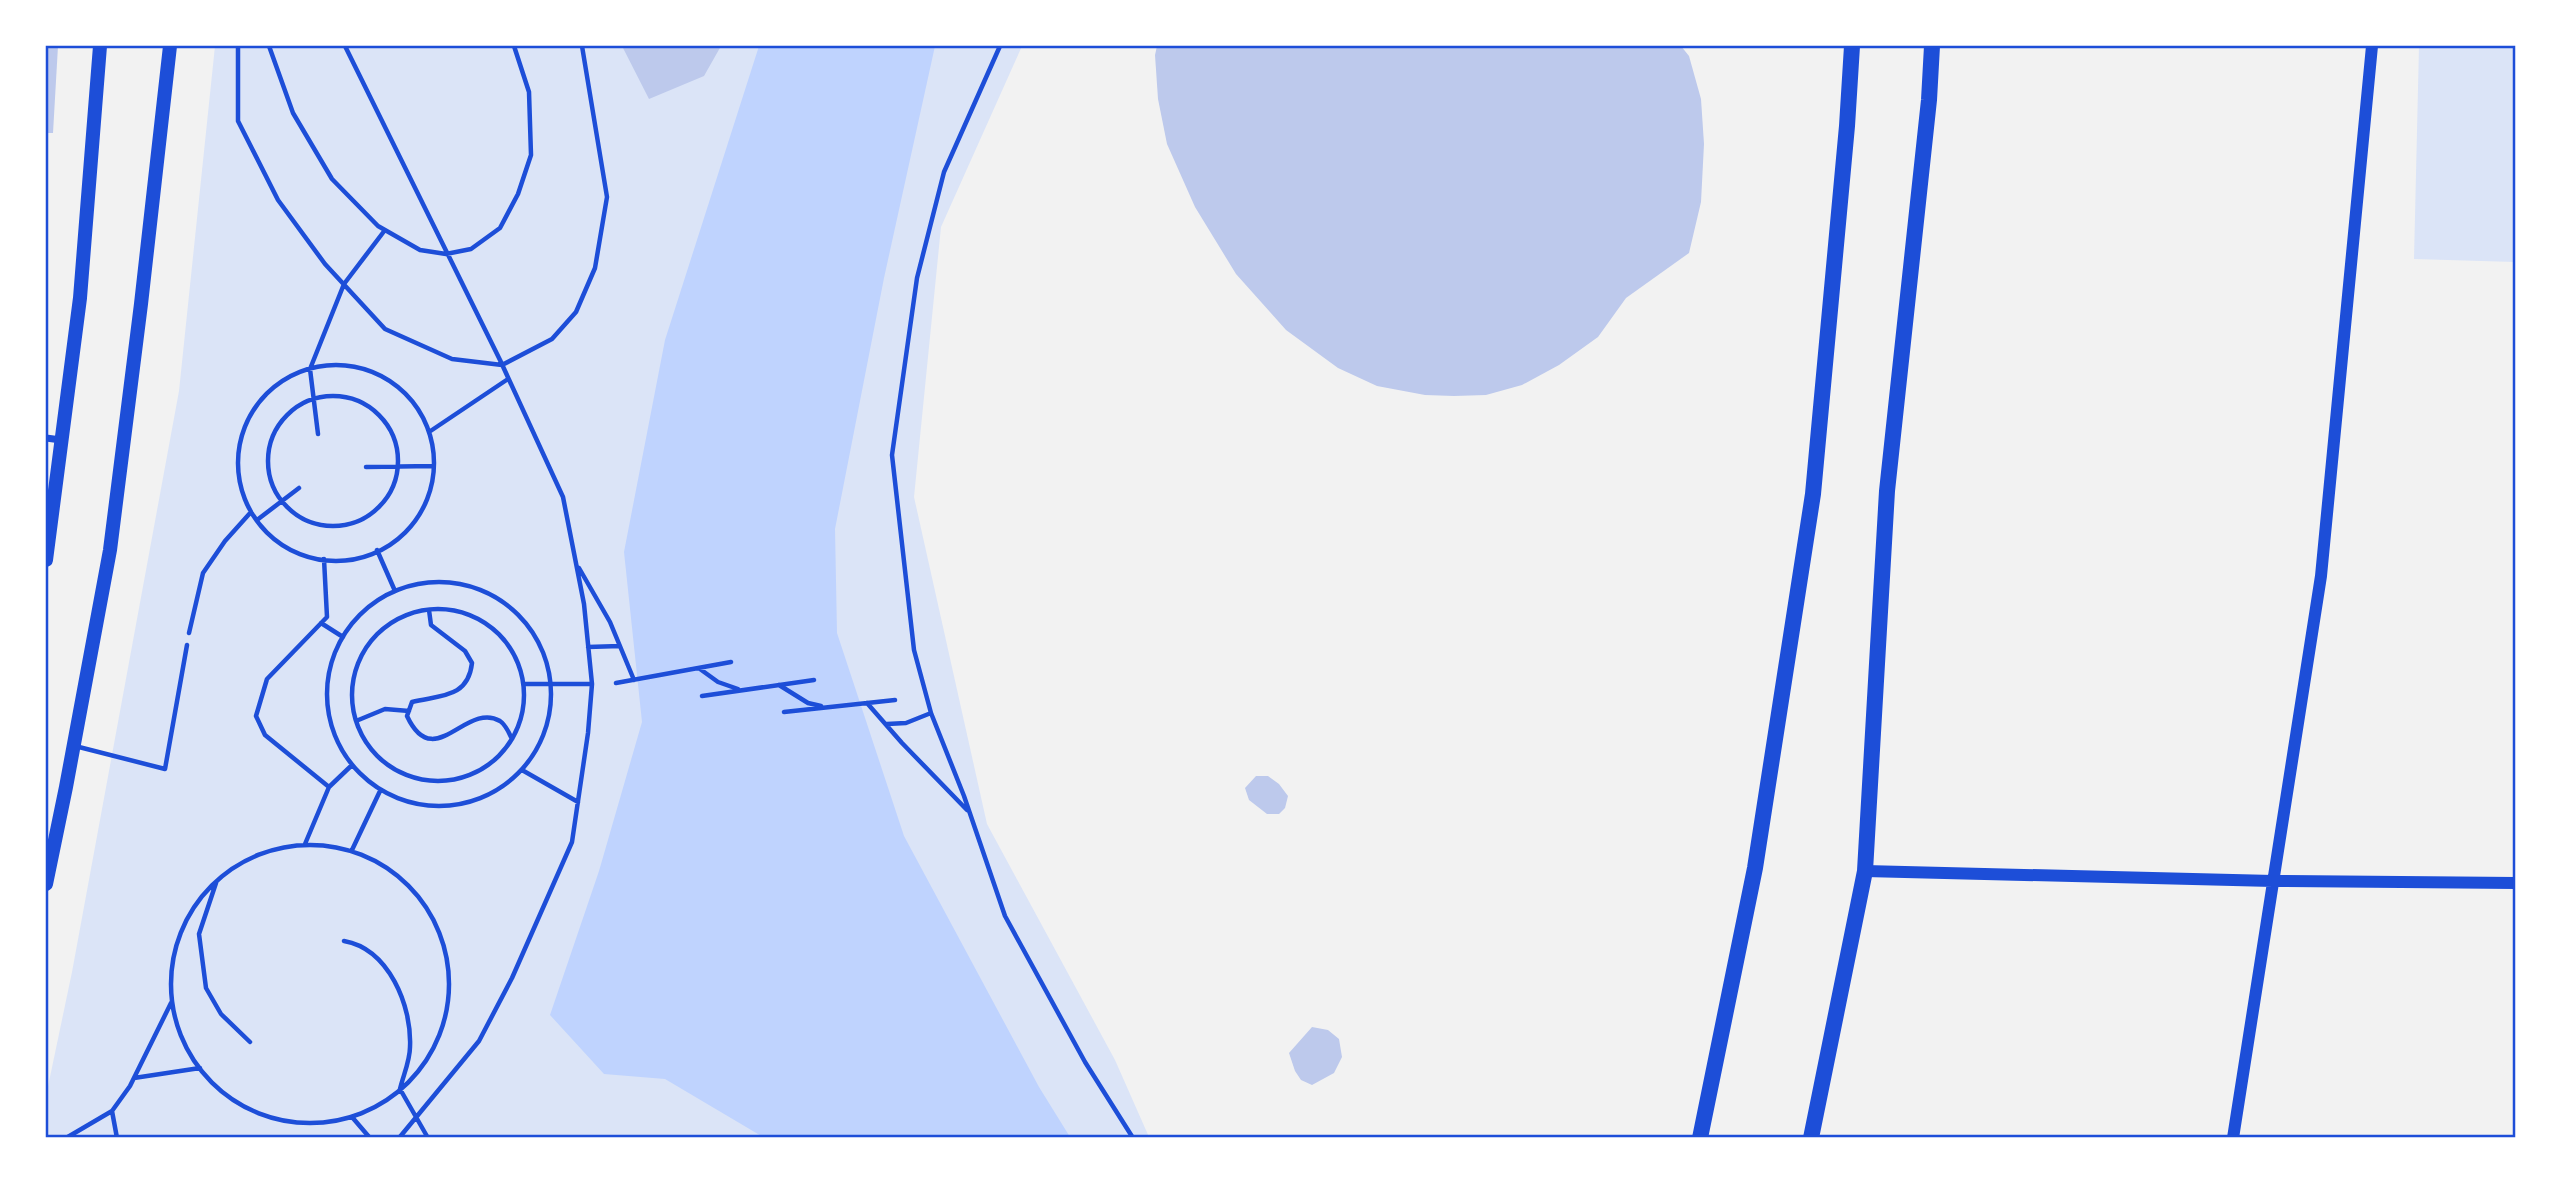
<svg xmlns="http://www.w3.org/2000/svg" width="2561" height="1183" font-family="'Golos Text',sans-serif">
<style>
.green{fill:#dbe4f7}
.water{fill:#bfd3fe}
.building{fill:#bdc9ec}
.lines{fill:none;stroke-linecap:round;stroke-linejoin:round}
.path{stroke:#1d4ed8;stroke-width:4.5}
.service{stroke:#1d4ed8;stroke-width:4.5}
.minor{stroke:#1d4ed8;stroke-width:7}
.tertiary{stroke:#1d4ed8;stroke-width:12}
.secondary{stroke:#1d4ed8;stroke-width:14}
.primary{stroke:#1d4ed8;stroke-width:16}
.neatline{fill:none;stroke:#1d4ed8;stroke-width:2.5}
</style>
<rect width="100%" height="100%" fill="#f2f2f2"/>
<path class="green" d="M 215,46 L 1022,46 L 941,227 L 914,497 L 987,824 L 1115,1060 L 1149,1137 L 46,1138 L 46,1096 L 72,972 L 179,391 Z
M 2419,46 L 2515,46 L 2515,262 L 2414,259 Z"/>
<path class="water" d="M 759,46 L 935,46 L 884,278 L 835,529 L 837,633 L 904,836 L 1039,1087 L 1070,1137 L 763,1137 L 665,1079 L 604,1074 L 550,1015 L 599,871 L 642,722 L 624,552 L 665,340 Z"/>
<path class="building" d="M 46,46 L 58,46 L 53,133 L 46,133 Z
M 622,46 L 721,46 L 704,76 L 649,99 Z
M 1157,46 L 1681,46 L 1689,56 L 1701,99 L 1704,144 L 1701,202 L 1689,253 L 1626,298 L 1598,337 L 1559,365 L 1522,385 L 1486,395 L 1454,396 L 1425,395 L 1377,386 L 1338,368 L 1286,330 L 1236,274 L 1195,207 L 1167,144 L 1158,99 L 1155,55 Z
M 1256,776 L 1268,776 L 1279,784 L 1288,796 L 1285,808 L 1279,814 L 1267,814 L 1249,800 L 1245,788 Z
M 1312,1027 L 1328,1030 L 1339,1039 L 1342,1057 L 1334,1073 L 1312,1085 L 1301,1080 L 1295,1071 L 1289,1053 Z"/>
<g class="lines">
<path class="path" d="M 238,46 L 238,121 L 278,200 L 325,264 L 385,329 L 452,359 L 502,365 L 552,339 L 576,312 L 595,268 L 607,197 L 582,46
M 269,46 L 293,113 L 332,179 L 378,226 L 420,250 L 446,254 L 471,249 L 500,228 L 518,194 L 531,155 L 529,92 L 514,46
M 345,46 L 500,360 L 563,497 L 584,604 L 592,684 L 588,733 L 572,842 L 512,978 L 479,1041 L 399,1138
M 1000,46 L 944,172 L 917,278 L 892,455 L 914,650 L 931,713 L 964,796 L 1005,916 L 1085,1062 L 1133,1138
M238 463a98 98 0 1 1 196 0a98 98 0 1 1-196 0Z
M268 461a65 65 0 1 1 130 0a65 65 0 1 1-130 0Z
M 429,432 L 508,379
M 318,434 L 310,369 L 344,284 L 385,230
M 366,467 L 433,466
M 257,520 L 299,488
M 377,550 L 395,591
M 324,559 L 327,617 L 267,679 L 256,716 L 265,735 L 329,787
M 579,568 L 610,622 L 634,680
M327 694a112 112 0 1 1 224 0a112 112 0 1 1-224 0Z
M352 695a86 86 0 1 1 172 0a86 86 0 1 1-172 0Z
M 429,610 L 431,625 L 465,651 L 472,663 C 468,699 439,695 412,702 L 407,716 C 434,774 466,701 500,721 C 506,725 509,733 512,739
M 321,623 L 343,637
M 189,633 L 203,573 L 225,541 L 251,512
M 588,647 L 620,646
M 700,669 L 718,682 L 738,689
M 616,683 L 731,662
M 524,684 L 592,684
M 779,685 L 808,703 L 821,706
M 702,696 L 814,680
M 867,703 L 902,743 L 967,810
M 784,712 L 895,700
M 356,721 L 385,709 L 409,711
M 887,724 L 906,723 L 931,713
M 522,770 L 578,802
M 305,844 L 329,787 L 351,766
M171 984a139 139 0 1 1 278 0a139 139 0 1 1-278 0Z
M 352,850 L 380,791
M 216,883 L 199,934 L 206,988 L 221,1014 L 250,1042
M 344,941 C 389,949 412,1006 410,1047 C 410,1061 403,1076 400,1089 L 428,1138
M 134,1078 L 200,1068
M 112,1111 L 117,1138
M 352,1117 L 370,1138
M 66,1138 L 112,1111 L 130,1086 L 171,1003"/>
<path class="service" d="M 75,746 L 165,769 L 187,645"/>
<path class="minor" d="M 46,438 L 61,440"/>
<path class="tertiary" d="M 1865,871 L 2273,881 L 2516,883
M 2233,1138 L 2321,576 L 2372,46"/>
<path class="secondary" d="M 46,560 L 80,298 L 100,46
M 46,884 L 66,787 L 110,550 L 141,304 L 170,46"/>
<path class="primary" d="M 1700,1138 L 1755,868 L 1813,494 L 1847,126 L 1852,46
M 1811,1138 L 1865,871 L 1887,491 L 1929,100 L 1932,46"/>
</g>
<rect width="2561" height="1183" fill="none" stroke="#ffffff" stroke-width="94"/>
<rect x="47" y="47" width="2467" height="1089" class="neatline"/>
</svg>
